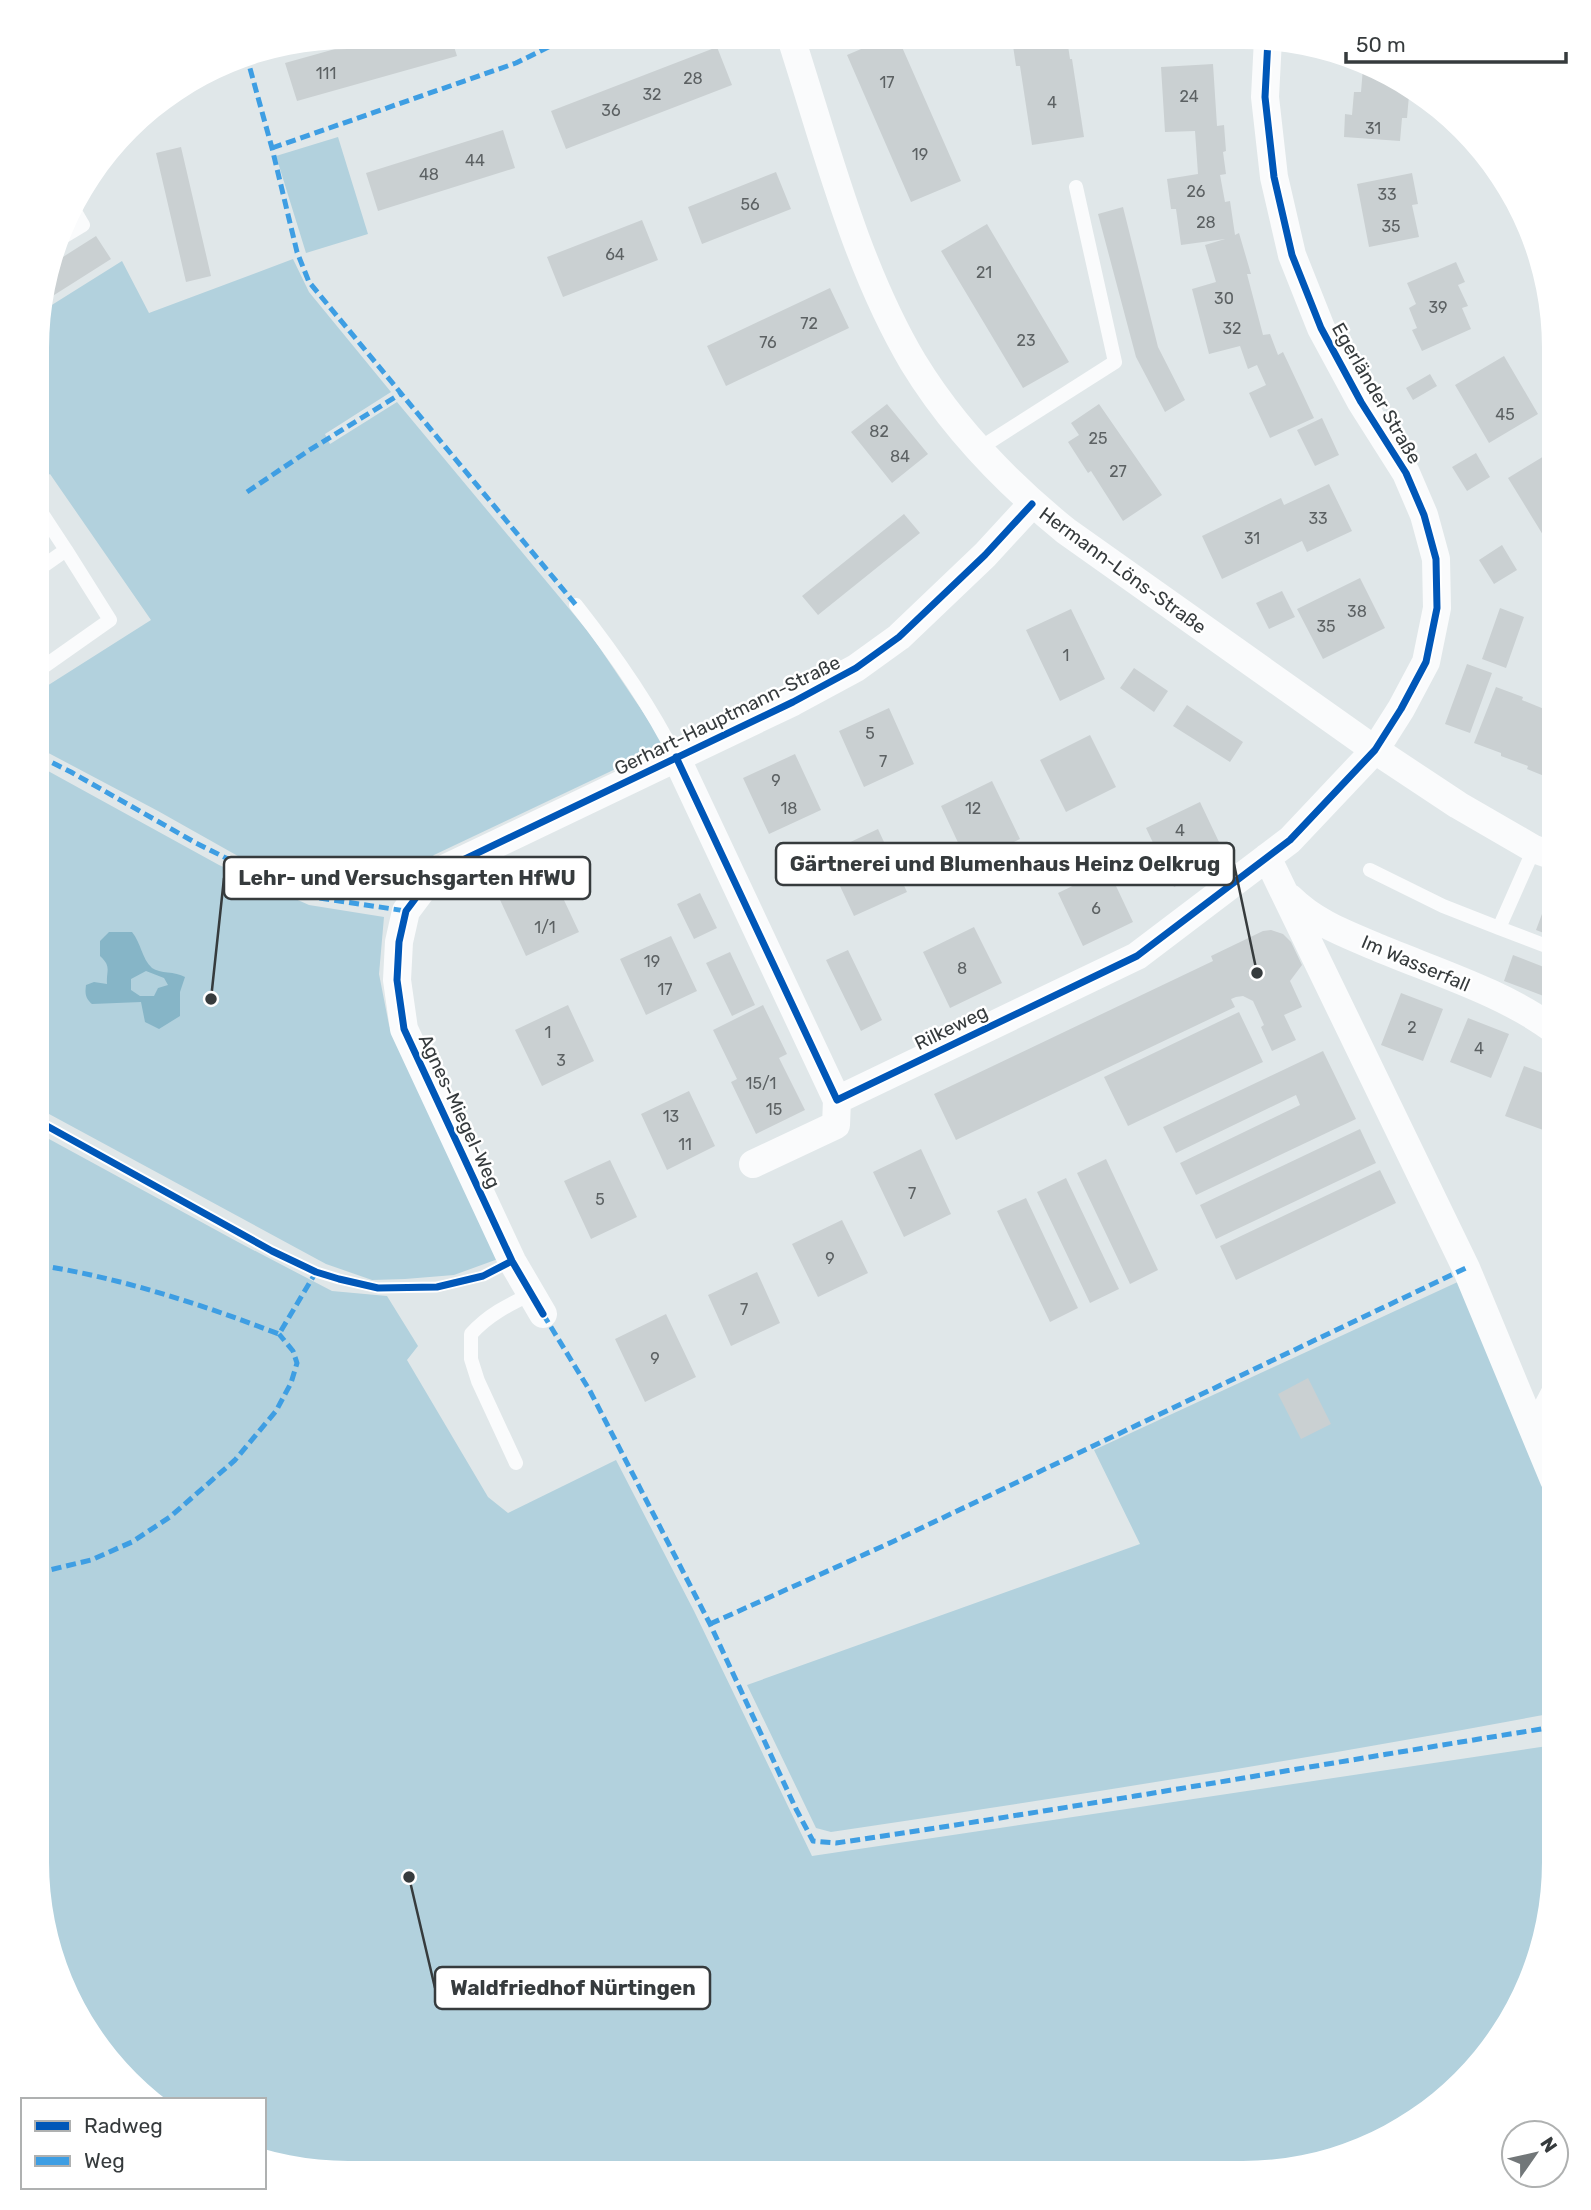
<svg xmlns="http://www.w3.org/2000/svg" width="1591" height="2210" font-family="Rubik,sans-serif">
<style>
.green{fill:#b2d1dd}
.water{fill:#86b5c7;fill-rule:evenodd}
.building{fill:#cad0d2}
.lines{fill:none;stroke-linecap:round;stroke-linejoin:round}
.lane{stroke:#fafbfc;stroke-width:14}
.street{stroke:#fafbfc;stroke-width:28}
.quiet{stroke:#3e9ee3;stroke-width:5;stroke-dasharray:10 5;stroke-linecap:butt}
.cycleway-casing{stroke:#fff;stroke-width:11}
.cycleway{stroke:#0057b8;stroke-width:7}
.labels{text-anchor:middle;stroke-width:5;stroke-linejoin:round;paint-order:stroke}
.number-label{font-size:16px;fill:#5c6163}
.street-label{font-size:19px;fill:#363b3d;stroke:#fff}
.leader{fill:none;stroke:#363b3d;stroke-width:2.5}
.callout-dot{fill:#363b3d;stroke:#fff;stroke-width:2.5}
.callout{fill:#fff;stroke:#363b3d;stroke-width:2.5}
.callout-label{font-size:21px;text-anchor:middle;font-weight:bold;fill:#363b3d}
</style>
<rect width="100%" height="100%" fill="#e0e7e9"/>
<path class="green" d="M 338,137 L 368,234 L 306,253 L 276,156 Z
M 293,259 L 309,292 L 391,392 L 325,434 L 330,444 L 397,402 L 591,635 L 651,724 L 664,746 L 434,855 L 411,877 L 397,898 L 327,891 L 245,860 L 158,811 L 39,748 L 39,691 L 151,620 L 50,474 L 39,481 L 39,313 L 122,261 L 149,313 Z
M 39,766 L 219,865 L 309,905 L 384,917 L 379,974 L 389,1025 L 498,1259 L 454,1275 L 405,1279 L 372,1280 L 326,1264 L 38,1108 Z
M 38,1133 L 238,1242 L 332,1291 L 387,1296 L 418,1346 L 407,1360 L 488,1497 L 508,1513 L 616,1460 L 694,1611 L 812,1856 L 1554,1745 L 1554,1883 L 1538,1963 L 1502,2035 L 1448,2096 L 1381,2141 L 1244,2173 L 307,2171 L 264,2159 L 264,2100 L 151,2100 L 69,2000 L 37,1863 Z
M 1462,1280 L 1554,1504 L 1554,1713 C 1314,1758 1073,1796 831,1832 L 816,1828 L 747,1685 L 1140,1544 L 1094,1450 Z"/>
<path class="water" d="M 109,932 L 132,932 C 141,943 142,959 152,968 C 160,974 175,971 185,977 L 180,992 L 180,1016 L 159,1029 L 145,1022 L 141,1002 L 92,1004 C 85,998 85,993 86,985 L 94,982 L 107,984 C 106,970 112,967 100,956 L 100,941 ZM 146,971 L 164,978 L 168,985 L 158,988 L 154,996 L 140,996 L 131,990 L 131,979 Z"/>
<path class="building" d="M 378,37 L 451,37 L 457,56 L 297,101 L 285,63 Z
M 887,38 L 898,38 L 961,181 L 911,202 L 847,55 Z
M 1012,39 L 1067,39 L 1070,59 L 1072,59 L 1084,137 L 1032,145 L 1020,66 L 1016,66 Z
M 717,47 L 732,85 L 566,149 L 551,111 Z
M 1213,64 L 1217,126 L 1224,125 L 1226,151 L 1223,152 L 1226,174 L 1220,175 L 1225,202 L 1230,201 L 1235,235 L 1239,233 L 1251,274 L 1247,274 L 1263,335 L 1270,334 L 1278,355 L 1283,352 L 1314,418 L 1270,438 L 1249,393 L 1266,385 L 1257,365 L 1248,369 L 1240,346 L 1209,354 L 1192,289 L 1216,282 L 1205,245 L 1225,239 L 1181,245 L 1176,209 L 1171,209 L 1167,179 L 1198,174 L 1195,131 L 1165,132 L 1161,67 Z
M 1363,68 L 1376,69 L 1414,90 L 1414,96 L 1409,95 L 1407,118 L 1402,118 L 1400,141 L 1344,137 L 1345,114 L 1352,115 L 1354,92 L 1361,92 Z
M 503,130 L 515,168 L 378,211 L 366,173 Z
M 181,147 L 211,276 L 186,282 L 156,153 Z
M 776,172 L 791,209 L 702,244 L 688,207 Z
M 1412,173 L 1418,204 L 1412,205 L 1419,237 L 1369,247 L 1357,184 Z
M 1123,207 L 1158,347 L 1185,400 L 1165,412 L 1136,357 L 1098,214 Z
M 642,220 L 658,260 L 563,297 L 547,257 Z
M 987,224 L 1069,362 L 1023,388 L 941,251 Z
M 96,236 L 111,259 L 40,304 L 55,262 Z
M 1456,262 L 1465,282 L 1458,285 L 1468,306 L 1462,308 L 1471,329 L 1422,351 L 1412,330 L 1417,328 L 1409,308 L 1416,304 L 1407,283 Z
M 830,288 L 849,328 L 726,386 L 707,346 Z
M 1504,356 L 1538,414 L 1489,443 L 1455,385 Z
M 1430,374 L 1437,386 L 1413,400 L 1406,388 Z
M 887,404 L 928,454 L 892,483 L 851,432 Z
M 1099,404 L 1162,495 L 1123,521 L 1091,471 L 1088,473 L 1068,442 L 1079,435 L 1071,423 Z
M 1322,418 L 1339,455 L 1315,466 L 1297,430 Z
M 1554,450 L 1554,529 L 1543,535 L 1508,478 Z
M 1476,453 L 1490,477 L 1467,491 L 1452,467 Z
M 1329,484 L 1352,531 L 1307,552 L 1302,541 L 1222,579 L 1202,536 L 1281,498 L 1284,505 Z
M 904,514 L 920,533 L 818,615 L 802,596 Z
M 1502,545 L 1517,570 L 1494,584 L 1479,560 Z
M 1360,578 L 1385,628 L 1323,659 L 1297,609 Z
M 1282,591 L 1295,617 L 1269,629 L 1256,603 Z
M 1500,608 L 1524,617 L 1506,668 L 1482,659 Z
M 1071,609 L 1105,679 L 1060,701 L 1026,630 Z
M 1467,664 L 1492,673 L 1470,733 L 1445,724 Z
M 1134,668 L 1168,691 L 1154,712 L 1120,688 Z
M 1496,687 L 1523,697 L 1522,700 L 1549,711 L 1547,713 L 1554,716 L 1554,780 L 1527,769 L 1528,766 L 1501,756 L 1501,753 L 1474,743 Z
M 1187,705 L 1243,742 L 1230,762 L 1173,726 Z
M 889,708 L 914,764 L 864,787 L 839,731 Z
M 1090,735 L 1116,787 L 1066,812 L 1040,760 Z
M 795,754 L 821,810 L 769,834 L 743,778 Z
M 992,781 L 1020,839 L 968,864 L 941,806 Z
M 1200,802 L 1228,861 L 1174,887 L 1146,828 Z
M 878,829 L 907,892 L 854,916 L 825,854 Z
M 547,864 L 579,932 L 526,956 L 495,889 Z
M 1108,869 L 1133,922 L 1083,946 L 1058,893 Z
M 700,893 L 717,928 L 694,939 L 677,904 Z
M 1545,906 L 1554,909 L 1554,937 L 1536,930 Z
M 974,927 L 1002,983 L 950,1008 L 923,952 Z
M 1271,930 L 1283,934 L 1291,942 L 1302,965 L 1290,981 L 1302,1007 L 1284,1015 L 1296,1040 L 1272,1051 L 1261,1027 L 1264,1025 L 1253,1001 L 1243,996 L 1236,997 L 1231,999 L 1235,1007 L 956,1140 L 934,1094 L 1213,961 L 1211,956 L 1263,931 Z
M 671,936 L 697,991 L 646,1015 L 620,959 Z
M 848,950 L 882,1020 L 861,1031 L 826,960 Z
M 730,952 L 755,1005 L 732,1016 L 706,963 Z
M 1513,955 L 1554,971 L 1554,1000 L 1504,981 Z
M 1401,993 L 1443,1009 L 1423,1061 L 1381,1045 Z
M 568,1005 L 594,1061 L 542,1086 L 515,1030 Z
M 763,1005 L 787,1054 L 779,1058 L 805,1110 L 756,1134 L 731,1082 L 737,1079 L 713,1030 Z
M 1239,1012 L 1263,1062 L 1128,1126 L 1104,1077 Z
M 1468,1018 L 1509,1034 L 1491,1078 L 1450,1062 Z
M 1323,1051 L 1356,1119 L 1196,1195 L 1180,1163 L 1300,1105 L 1296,1095 L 1176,1153 L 1163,1127 Z
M 1524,1066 L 1554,1077 L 1554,1110 L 1546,1131 L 1505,1116 Z
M 689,1091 L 715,1146 L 667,1170 L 641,1114 Z
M 1360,1129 L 1376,1163 L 1216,1239 L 1200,1205 Z
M 921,1149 L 951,1214 L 904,1237 L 873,1172 Z
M 1106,1159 L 1158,1270 L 1130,1284 L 1077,1173 Z
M 610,1160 L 637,1217 L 591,1239 L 564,1181 Z
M 1380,1170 L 1396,1203 L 1236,1280 L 1220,1246 Z
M 1066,1178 L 1119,1289 L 1090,1303 L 1037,1192 Z
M 1026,1198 L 1078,1308 L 1050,1322 L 997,1211 Z
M 842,1220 L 868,1273 L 818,1297 L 792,1244 Z
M 757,1272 L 780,1323 L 731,1346 L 708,1295 Z
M 666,1314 L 696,1377 L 645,1402 L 615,1339 Z
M 1308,1378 L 1331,1424 L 1301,1439 L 1278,1394 Z"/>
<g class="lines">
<path class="lane" d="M 63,237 L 83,225 L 73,208
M 980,448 L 1115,362 L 1076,187
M 39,509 L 66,550
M 576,605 C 613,652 649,703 676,757
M 39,670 L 110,620 L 66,550 L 39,569
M 1534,849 L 1499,928 L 1554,949
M 1370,870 L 1443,906 L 1499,928
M 516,1463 L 478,1381 L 471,1359 L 471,1334 C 488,1315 508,1305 531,1294"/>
<path class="street" d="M 791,38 C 826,146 855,264 913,362 C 952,426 1008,484 1066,531 L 1375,750 L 1458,805 L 1534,849 L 1554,856
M 676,757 L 837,1100 L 1137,956 L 1290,840 L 1375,750 L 1401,709 L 1426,662 L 1437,608 L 1436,559 L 1424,515 L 1406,473 L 1361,402 L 1321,328 L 1292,255 L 1274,177 L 1265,97 L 1268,39
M 1267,857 L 1466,1268 L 1554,1480
M 1290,898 C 1315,923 1346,934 1379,948 C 1434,971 1507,994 1554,1030
M 753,1164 L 836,1125 L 837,1100
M 543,1314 L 512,1261 L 404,1029 L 397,980 L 399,942 L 406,911 L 424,887 L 442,870 L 793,702 L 856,668 L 899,637 L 985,555 L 1032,504
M 1543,1416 L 1554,1395"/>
<path class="quiet" d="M 246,54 L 272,148 L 297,252 L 309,282 L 576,605
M 272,148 L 516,63 L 569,37
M 247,492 L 308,451 L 402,393
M 39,756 L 71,772 L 196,843 L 262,876 L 313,897 L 406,911
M 38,1265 C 122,1278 200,1304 279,1334 L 316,1272
M 543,1314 L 590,1391 L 710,1624 L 796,1809 L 813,1841 L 836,1843 C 1076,1808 1314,1765 1554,1727
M 37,1573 L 91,1560 L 132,1542 L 170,1517 L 235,1460 L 276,1411 L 291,1383 L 297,1363 L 293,1351 L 279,1334
M 710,1624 L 892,1542 L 1466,1268"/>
<defs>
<path id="cycleway" d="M 676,757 L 837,1100 L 1137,956 L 1290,840 L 1375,750 L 1401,709 L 1426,662 L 1437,608 L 1436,559 L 1424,515 L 1406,473 L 1361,402 L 1321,328 L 1292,255 L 1274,177 L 1265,97 L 1268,39
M 38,1121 L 272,1251 L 316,1272 L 339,1279 L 378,1288 L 437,1287 L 483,1276 L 512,1261
M 543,1314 L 512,1261 L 404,1029 L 397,980 L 399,942 L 406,911 L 424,887 L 442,870 L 793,702 L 856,668 L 899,637 L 985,555 L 1032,504"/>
</defs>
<use href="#cycleway" class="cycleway-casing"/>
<use href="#cycleway" class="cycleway"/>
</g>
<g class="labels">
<g class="number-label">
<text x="326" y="79">111</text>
<text x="693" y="84">28</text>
<text x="887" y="88">17</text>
<text x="652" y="100">32</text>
<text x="1189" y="102">24</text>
<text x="1052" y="108">4</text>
<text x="611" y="116">36</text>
<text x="1373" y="134">31</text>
<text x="920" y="160">19</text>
<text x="475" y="166">44</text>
<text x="429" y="180">48</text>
<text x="1196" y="197">26</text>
<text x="1387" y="200">33</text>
<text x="750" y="210">56</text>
<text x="1206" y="228">28</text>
<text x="1391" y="232">35</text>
<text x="615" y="260">64</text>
<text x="984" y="278">21</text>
<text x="1224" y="304">30</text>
<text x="1438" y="313">39</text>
<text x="809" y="329">72</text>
<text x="1232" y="334">32</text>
<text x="1026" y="346">23</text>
<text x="768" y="348">76</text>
<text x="1505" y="420">45</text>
<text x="879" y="437">82</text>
<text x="1098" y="444">25</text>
<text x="900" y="462">84</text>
<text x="1118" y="477">27</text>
<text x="1318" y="524">33</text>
<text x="1252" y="544">31</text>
<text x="1357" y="617">38</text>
<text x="1326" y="632">35</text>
<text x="1066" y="661">1</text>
<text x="870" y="739">5</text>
<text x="883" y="767">7</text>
<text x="776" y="786">9</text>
<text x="789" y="814">18</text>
<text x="973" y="814">12</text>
<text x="1180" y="836">4</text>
<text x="1096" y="914">6</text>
<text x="545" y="933">1/1</text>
<text x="652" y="967">19</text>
<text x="962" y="974">8</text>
<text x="665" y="995">17</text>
<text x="1412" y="1033">2</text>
<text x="548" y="1038">1</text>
<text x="1479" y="1054">4</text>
<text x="561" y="1066">3</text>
<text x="761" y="1089">15/1</text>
<text x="774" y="1115">15</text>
<text x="671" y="1122">13</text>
<text x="685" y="1150">11</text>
<text x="912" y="1199">7</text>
<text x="600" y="1205">5</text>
<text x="830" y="1264">9</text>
<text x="744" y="1315">7</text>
<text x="655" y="1364">9</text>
</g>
<g class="street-label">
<text transform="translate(1377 393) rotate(60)" y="7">Egerländer Straße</text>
<text transform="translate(1123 570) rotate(36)" y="7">Hermann-Löns-Straße</text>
<text transform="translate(727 715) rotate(-26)" y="7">Gerhart-Hauptmann-Straße</text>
<text transform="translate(1416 963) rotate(23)" y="7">Im Wasserfall</text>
<text transform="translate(951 1027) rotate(-26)" y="7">Rilkeweg</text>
<text transform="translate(460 1111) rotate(65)" y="7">Agnes-Miegel-Weg</text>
</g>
</g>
<path d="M0 0H1591V2210H0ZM348 49H1243A299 299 0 0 1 1542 348V1862A299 299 0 0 1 1243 2161H348A299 299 0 0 1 49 1862V348A299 299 0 0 1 348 49Z" fill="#fff" fill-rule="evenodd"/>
<path class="leader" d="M1257 973L1234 864M211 999L224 878M409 1877L435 1988"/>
<g class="callout-dot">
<circle cx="1257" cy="973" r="7"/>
<circle cx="211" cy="999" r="7"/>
<circle cx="409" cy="1877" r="7"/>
</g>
<g class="callout">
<rect x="776" y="843" width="458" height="42" rx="7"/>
<rect x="224" y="857" width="366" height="42" rx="7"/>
<rect x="435" y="1967" width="275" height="42" rx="7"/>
</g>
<g class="callout-label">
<text x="1005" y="871">Gärtnerei und Blumenhaus Heinz Oelkrug</text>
<text x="407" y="885">Lehr- und Versuchsgarten HfWU</text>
<text x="573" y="1995">Waldfriedhof Nürtingen</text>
</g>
<rect x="21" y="2098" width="245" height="91" fill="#ffffff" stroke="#afb1b1" stroke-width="2"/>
<rect x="35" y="2121" width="35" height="10" fill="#0057b8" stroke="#afb1b1" stroke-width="2"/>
<text x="84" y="2133" font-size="21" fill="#363b3d">Radweg</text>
<rect x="35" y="2156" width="35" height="10" fill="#3e9ee3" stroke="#afb1b1" stroke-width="2"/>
<text x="84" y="2168" font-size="21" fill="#363b3d">Weg</text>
<g transform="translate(1535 2154) rotate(56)"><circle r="33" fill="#ffffff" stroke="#afb1b1" stroke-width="2"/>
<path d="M0-5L12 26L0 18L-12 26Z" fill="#727779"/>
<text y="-10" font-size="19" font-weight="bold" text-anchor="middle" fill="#363b3d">N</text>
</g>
<path d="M1346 52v10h220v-10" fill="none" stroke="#363b3d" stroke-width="3.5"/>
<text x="1356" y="52" font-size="21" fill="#363b3d" stroke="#ffffff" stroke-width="5" paint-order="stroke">50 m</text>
</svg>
